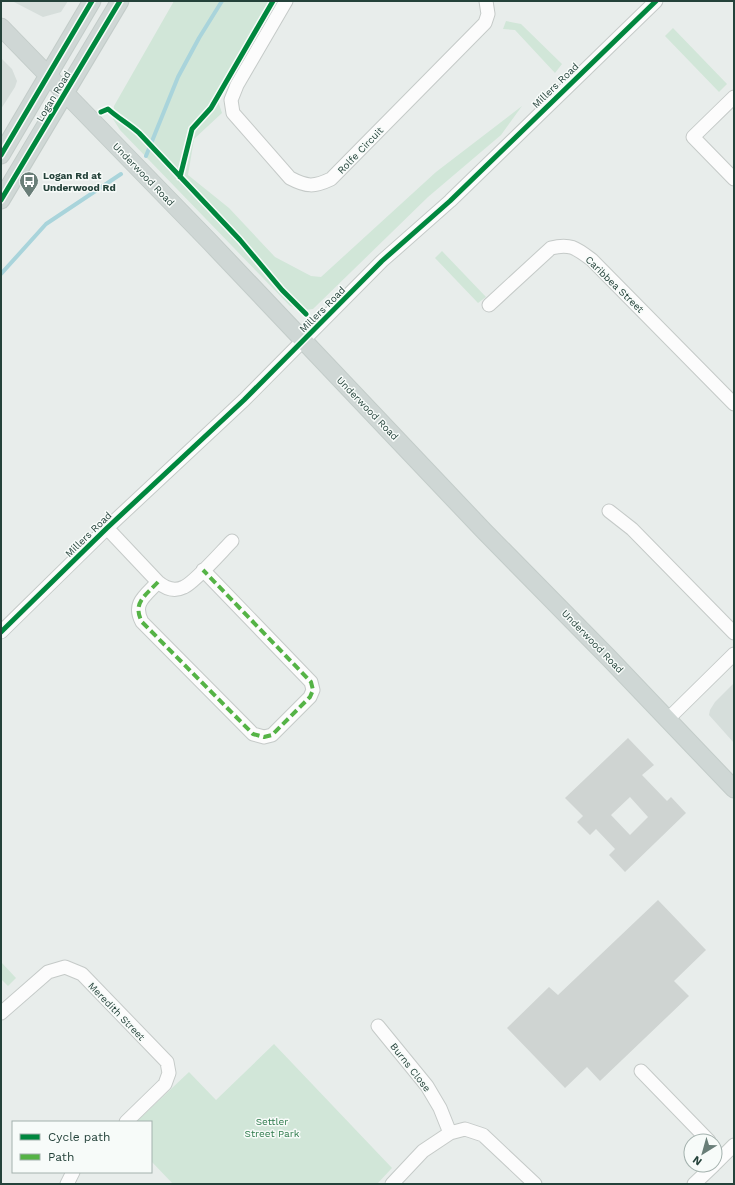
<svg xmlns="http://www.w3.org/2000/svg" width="735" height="1185" font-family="'Work Sans',sans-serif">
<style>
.built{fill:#d6dedb}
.green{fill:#d1e6d8}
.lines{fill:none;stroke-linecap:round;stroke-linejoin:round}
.stream{stroke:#a9d4db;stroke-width:4}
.building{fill:#cfd4d2;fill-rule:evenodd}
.minor-casing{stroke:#c5cac8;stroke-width:15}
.major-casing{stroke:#c3ccc9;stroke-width:19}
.minor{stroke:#fcfcfc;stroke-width:13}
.major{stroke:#cfd7d5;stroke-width:17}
.quiet{stroke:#55b346;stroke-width:4;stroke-dasharray:8 4;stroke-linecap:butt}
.cycleway-casing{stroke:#f7fbf9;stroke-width:8}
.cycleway{stroke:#00873e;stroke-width:5}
.labels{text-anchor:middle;stroke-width:3;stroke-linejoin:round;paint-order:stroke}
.street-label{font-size:10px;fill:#24423a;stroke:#f7fbf9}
.poi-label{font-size:10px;font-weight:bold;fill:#24423a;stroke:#f7fbf9;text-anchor:start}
.park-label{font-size:10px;fill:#2d7a4b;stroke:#f7fbf9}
</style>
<rect width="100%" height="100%" fill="#e8edeb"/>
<path class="built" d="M 12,1 L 68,1 L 61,12 L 43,17 Z
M 1,58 L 12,69 L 17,81 L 15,87 L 1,109 Z
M 734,683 L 734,743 L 709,715 L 710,710 L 715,702 Z"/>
<path class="green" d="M 174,1 L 275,1 L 218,101 L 222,113 L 194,139 L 188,175 L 229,208 L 275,257 L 311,276 L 321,277 L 436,172 L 522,106 L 501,135 L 428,197 L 313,309 L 306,310 L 290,306 L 120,130 L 113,119 L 114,106 Z
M 506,21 L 521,24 L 562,64 L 555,73 L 515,30 L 503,29 Z
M 673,28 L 727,84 L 719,92 L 665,36 Z
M 442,251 L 486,297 L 478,303 L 435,258 Z
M 1,962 L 16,978 L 8,986 L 1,979 Z
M 274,1044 L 392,1168 L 377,1184 L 173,1184 L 151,1161 L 151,1122 L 136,1122 L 189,1072 L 216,1100 Z"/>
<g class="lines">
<path class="stream" d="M 146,156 L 178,77 L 199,38 L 222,1
M 1,274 L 46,224 L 121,174"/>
</g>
<path class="building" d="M 628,738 L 654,765 L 642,775 L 667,801 L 671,797 L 686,813 L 625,872 L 609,855 L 615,849 L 596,829 L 590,835 L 577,822 L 583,816 L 565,798 ZM 630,797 L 648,817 L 630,835 L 611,815 Z
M 658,900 L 706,950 L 674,981 L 689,996 L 600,1081 L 587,1067 L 565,1088 L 507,1028 L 549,987 L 558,995 Z"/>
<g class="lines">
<defs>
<path id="minor" d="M 286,1 L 237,85 L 231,100 L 233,113 L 290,178 C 307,187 314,187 331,179 L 485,23 L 488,14 L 486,1
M 734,97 L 693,137 L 734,179
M 489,305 L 551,248 C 570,243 576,248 592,260 L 734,404
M 609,511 L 632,529 L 734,633
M 107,528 L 158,582 C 165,588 174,592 184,587 C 195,582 222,551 232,541
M 158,582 C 145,596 132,603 142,622 L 253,734 L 264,737 L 272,735 L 310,697 L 313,690 L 311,682 L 203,570
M 1,632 L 107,528 L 244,400 L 382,261 L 450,201 L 656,1
M 668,719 L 734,654
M 1,1013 L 48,972 L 65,967 L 82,974 L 167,1062 L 169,1073 L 165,1084 L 126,1122
M 378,1026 L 427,1086 L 440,1108 L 450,1133
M 641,1071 L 709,1141
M 715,1164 L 734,1145
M 67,1184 L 73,1172
M 392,1184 L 423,1151 L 450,1133 L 465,1129 L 483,1135 L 535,1184
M 694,1184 L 714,1165"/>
<path id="major" d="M 1,27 L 210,242 L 484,531 L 609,658 L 734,789
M 1,155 L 92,1
M 1,200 L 120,1"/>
</defs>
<use href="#minor" class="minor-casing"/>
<use href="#major" class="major-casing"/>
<use href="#minor" class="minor"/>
<use href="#major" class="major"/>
<path class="quiet" d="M 158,582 C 145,596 132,603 142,622 L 253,734 L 264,737 L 272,735 L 310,697 L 313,690 L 311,682 L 203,570"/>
<defs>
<path id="cycleway" d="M 101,112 L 108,109 C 118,118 129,124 139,133 L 240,240 L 282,290 L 306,314
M 1,155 L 92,1
M 180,177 L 192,129 L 211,108 L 273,1
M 1,200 L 120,1
M 1,632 L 107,528 L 244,400 L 382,261 L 450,201 L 656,1"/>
</defs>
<use href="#cycleway" class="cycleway-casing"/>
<use href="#cycleway" class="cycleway"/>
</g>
<defs>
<symbol id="bus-pin" viewBox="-11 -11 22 30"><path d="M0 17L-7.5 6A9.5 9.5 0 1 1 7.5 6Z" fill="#697e78" stroke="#f7fbf9"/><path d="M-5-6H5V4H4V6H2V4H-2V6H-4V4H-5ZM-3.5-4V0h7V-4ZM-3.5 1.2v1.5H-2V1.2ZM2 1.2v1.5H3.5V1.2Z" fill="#fff"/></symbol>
</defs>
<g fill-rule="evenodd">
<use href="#bus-pin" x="18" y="170" width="22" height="30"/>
</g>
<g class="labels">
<g class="street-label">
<text transform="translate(555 85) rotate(-44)" y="4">Millers Road</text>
<text transform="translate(53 96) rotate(-59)" y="4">Logan Road</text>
<text transform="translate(360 150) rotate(-46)" y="4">Rolfe Circuit</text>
<text transform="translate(144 174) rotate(46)" y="4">Underwood Road</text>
<text transform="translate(615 284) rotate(44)" y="4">Caribbea Street</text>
<text transform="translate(322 309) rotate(-45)" y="4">Millers Road</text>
<text transform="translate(368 408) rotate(46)" y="4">Underwood Road</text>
<text transform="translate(88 534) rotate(-44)" y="4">Millers Road</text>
<text transform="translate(593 641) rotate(46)" y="4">Underwood Road</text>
<text transform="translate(117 1011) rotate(46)" y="4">Meredith Street</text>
<text transform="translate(411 1067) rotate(52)" y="4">Burns Close</text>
</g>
<g class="poi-label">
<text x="43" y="179">Logan Rd at<tspan x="43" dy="12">Underwood Rd</tspan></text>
</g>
<g class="park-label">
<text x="272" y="1125">Settler<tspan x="272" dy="12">Street Park</tspan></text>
</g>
</g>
<rect width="735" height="1185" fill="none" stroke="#24423a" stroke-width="4"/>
<rect x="12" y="1121" width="140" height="52" fill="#f7fbf9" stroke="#a3b1ad"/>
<rect x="20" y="1134" width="20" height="6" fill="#00873e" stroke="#a3b1ad"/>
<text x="48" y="1141" font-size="12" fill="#24423a">Cycle path</text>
<rect x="20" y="1154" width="20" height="6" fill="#55b346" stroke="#a3b1ad"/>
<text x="48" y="1161" font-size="12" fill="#24423a">Path</text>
<g transform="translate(703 1153) rotate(217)"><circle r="19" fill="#f7fbf9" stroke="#a3b1ad"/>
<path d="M0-3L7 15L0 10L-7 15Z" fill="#697e78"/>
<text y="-6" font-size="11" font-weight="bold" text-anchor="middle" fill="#24423a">N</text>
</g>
</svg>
